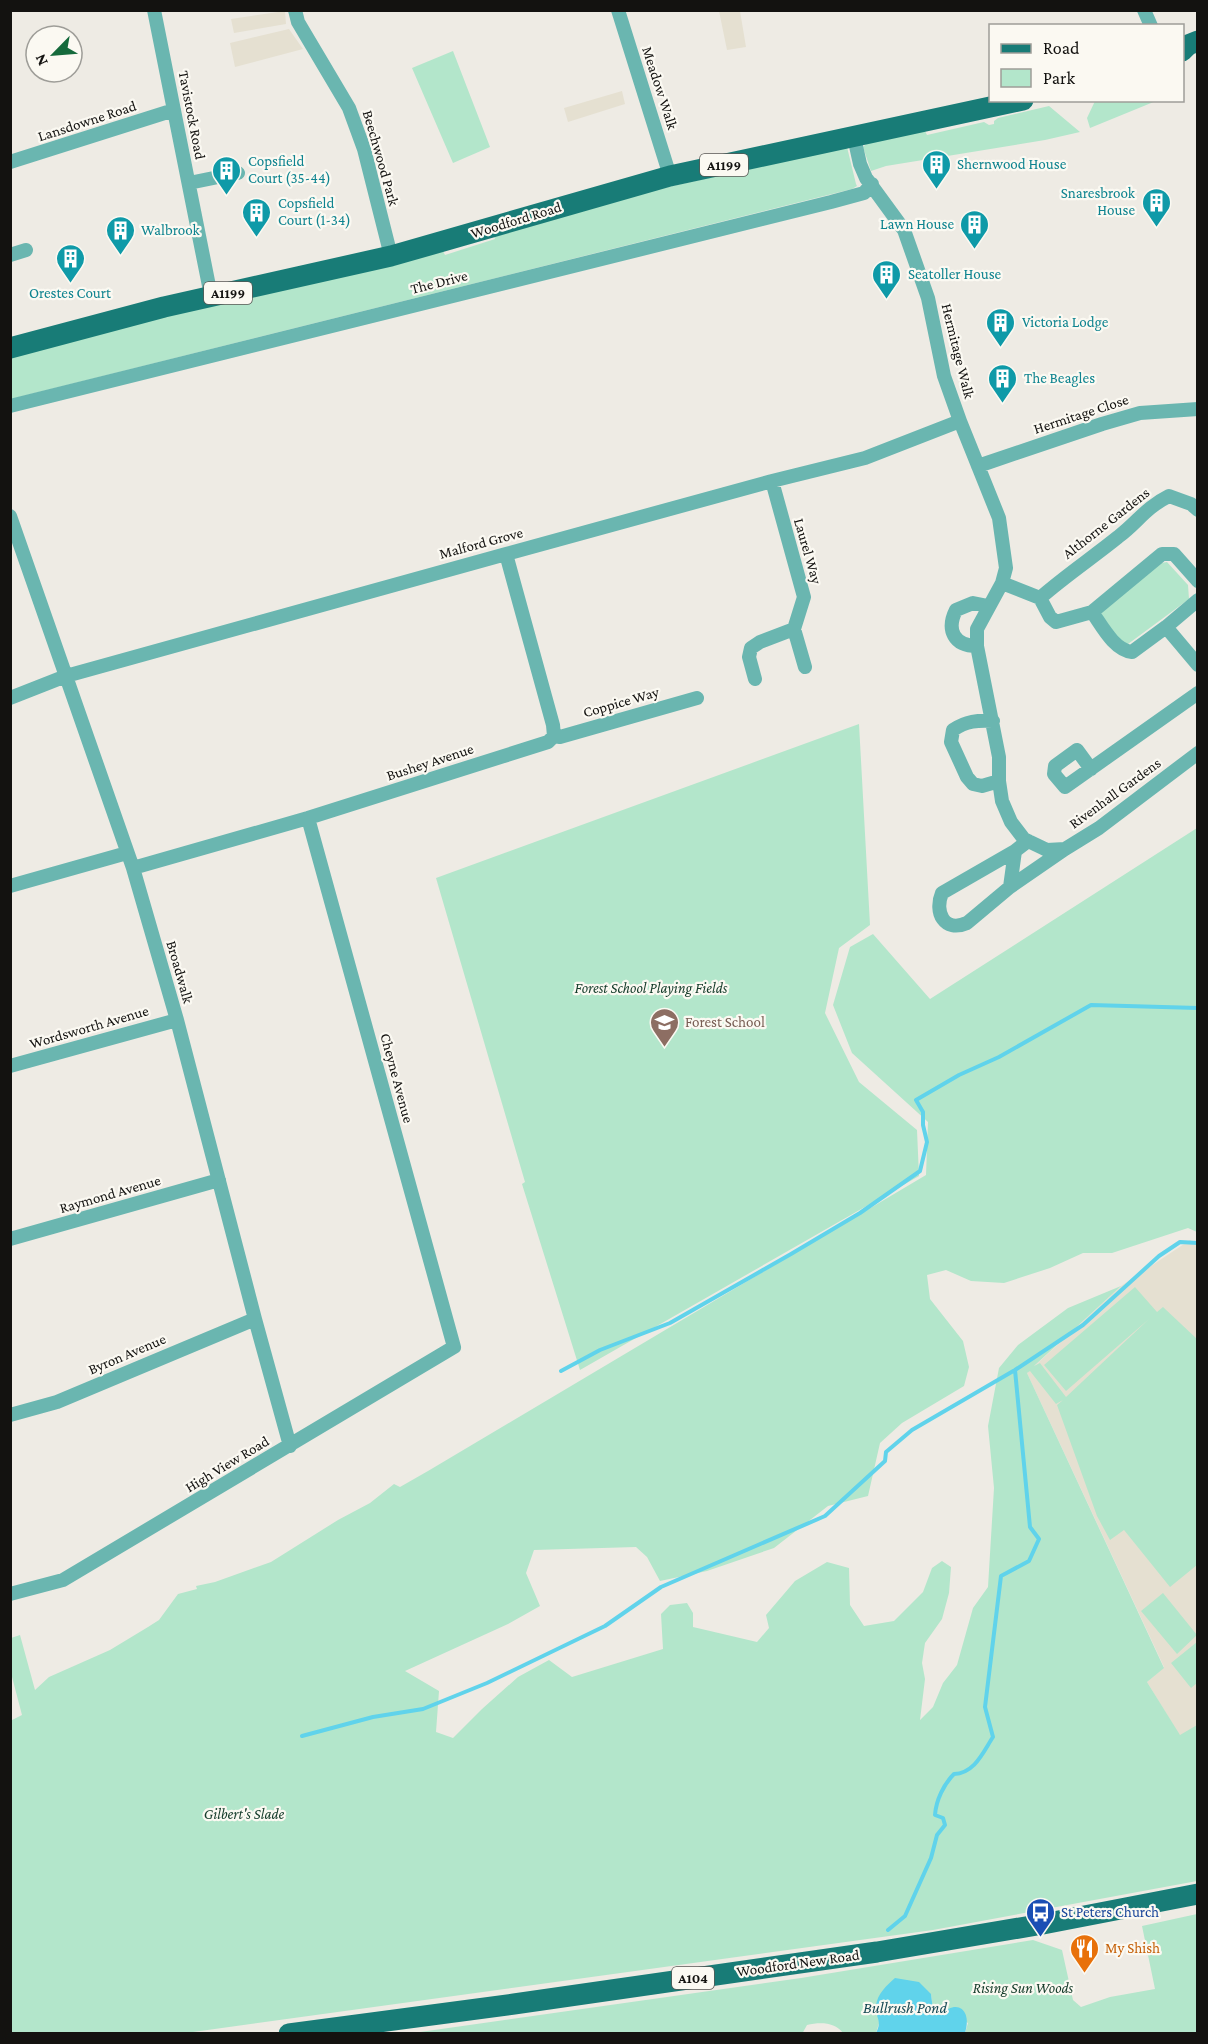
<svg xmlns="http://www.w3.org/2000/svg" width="1208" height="2044" font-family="'Crimson Pro',serif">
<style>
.built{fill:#e5e0d1}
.green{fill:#b3e6cb}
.water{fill:#60d3eb}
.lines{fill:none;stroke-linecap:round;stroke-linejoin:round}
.stream{stroke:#60d3eb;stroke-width:4}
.street{stroke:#6ab6b0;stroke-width:14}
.primary{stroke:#187c77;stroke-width:21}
.labels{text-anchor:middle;stroke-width:4.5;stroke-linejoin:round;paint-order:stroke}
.shield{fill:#fbf9f2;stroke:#595754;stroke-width:1.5}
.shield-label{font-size:14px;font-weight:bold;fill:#131210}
.street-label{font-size:15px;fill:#131210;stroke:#fbf9f2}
.culture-label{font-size:15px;fill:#0d838f;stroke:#fbf9f2;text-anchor:start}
.park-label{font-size:15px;font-style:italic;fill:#133b29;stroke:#fbf9f2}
.education-label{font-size:15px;fill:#785e54;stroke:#fbf9f2;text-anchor:start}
.transit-label{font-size:15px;fill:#164399;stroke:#fbf9f2;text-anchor:start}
.food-label{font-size:15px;fill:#c56008;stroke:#fbf9f2;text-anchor:start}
.water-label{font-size:16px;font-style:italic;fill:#164954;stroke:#fbf9f2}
</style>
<rect width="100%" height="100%" fill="#eeebe4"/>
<path class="built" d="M 285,11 L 286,24 L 234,33 L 231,19 Z
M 719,11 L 740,11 L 746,47 L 727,50 Z
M 289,29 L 303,49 L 235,67 L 230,43 Z
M 622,91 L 625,104 L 568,122 L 564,108 Z
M 1190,1240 L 1197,1244 L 1198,1725 L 1180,1736 L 1147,1682 L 1164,1667 L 1027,1373 L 1121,1286 Z"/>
<path class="green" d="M 453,51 L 490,147 L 453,163 L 412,68 Z
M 1095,101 L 1095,100 L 1156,101 L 1090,128 L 1087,118 Z
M 1049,106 L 1080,132 L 1045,140 L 886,166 L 871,171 L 863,147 L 867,143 L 925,131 L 927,135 L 984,122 L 989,125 L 994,124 L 994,121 L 998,118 Z
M 847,147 L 856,184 L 857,186 L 852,189 L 11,399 L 10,357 L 101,331 L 443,251 L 445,255 L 495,239 L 494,236 L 628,196 Z
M 1167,562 L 1188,585 L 1189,599 L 1128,644 L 1120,643 L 1103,622 L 1101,613 L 1156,564 Z
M 859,724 L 870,925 L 839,948 L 825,1013 L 859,1082 L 917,1130 L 919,1176 L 580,1370 L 522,1184 L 525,1182 L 436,878 Z
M 1197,828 L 1197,1232 L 1188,1228 L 1112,1253 L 1083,1253 L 1050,1268 L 1004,1283 L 971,1281 L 946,1270 L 927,1275 L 930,1299 L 963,1341 L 969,1367 L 964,1386 L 902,1423 L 880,1443 L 868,1496 L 828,1506 L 774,1548 L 707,1571 L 660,1581 L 647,1557 L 636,1547 L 534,1550 L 526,1573 L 540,1606 L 508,1624 L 405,1671 L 439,1691 L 436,1732 L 453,1738 L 482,1709 L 518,1677 L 549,1660 L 572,1677 L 663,1649 L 661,1614 L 670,1605 L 687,1603 L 693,1613 L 693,1627 L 757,1642 L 769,1628 L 766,1615 L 795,1581 L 827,1562 L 849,1568 L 850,1605 L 864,1626 L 894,1621 L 923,1592 L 932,1568 L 942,1561 L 951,1567 L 949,1593 L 942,1619 L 925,1643 L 922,1663 L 925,1679 L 920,1720 L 933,1707 L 943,1683 L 957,1665 L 973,1608 L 988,1587 L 994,1488 L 988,1426 L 999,1368 L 1018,1345 L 1068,1308 L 1121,1286 L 1034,1366 L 1040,1363 L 1066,1397 L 1149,1319 L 1066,1391 L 1044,1365 L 1135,1287 L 1157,1312 L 1163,1307 L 1197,1339 L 1197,1565 L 1170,1587 L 1124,1530 L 1110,1540 L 1097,1516 L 1057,1405 L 1063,1400 L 1056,1404 L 1030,1371 L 1027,1373 L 1164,1668 L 1147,1682 L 1180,1735 L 1197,1725 L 1197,1881 L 933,1930 L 186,2033 L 11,2033 L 10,1721 L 22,1715 L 11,1673 L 11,1638 L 20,1635 L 35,1690 L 49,1677 L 110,1650 L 148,1627 L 159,1620 L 178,1594 L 197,1589 L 196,1586 L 215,1582 L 271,1562 L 338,1520 L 370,1503 L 394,1484 L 400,1487 L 428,1471 L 926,1175 L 928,1122 L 852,1053 L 833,1005 L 850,947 L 873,934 L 930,999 Z
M 1163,1593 L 1197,1635 L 1177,1654 L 1141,1611 Z
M 1197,1642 L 1197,1683 L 1191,1688 L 1171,1663 Z
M 1197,1914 L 1197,2033 L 965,2033 L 968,2023 L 946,2010 L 940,2015 L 937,2015 L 933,2010 L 931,1994 L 876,2008 L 880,2020 L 876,2033 L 843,2033 C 835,2022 820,2022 807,2025 L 802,2034 L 406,2034 L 801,1978 L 1033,1940 L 1062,1950 L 1073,2000 L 1081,2007 L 1110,1997 L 1155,1989 L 1142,1926 Z"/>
<path class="water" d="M 895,1978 L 919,1982 L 931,1994 L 933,2010 L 937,2015 L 940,2015 C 959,1997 972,2012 965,2033 L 876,2033 C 883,2020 875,2018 876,2006 C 877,1994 887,1985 895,1978 Z"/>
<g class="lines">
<path class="stream" d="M 561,1371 L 600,1350 L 670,1323 L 791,1254 L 860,1213 L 920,1171 L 927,1142 L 923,1125 L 923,1112 L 916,1100 L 959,1075 L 999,1057 L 1091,1005 L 1198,1008
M 302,1736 L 373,1717 L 423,1709 L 487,1683 L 605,1626 L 661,1587 L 825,1516 L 885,1461 L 886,1452 L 912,1430 L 1015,1370 L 1083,1325 L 1159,1256 L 1180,1242 L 1198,1243
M 888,1930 L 905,1916 L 931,1858 L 937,1835 L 945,1825 L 943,1818 L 935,1815 C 936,1800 944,1784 954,1774 C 975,1773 983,1752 993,1737 L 985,1707 L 1001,1576 L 1029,1561 L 1039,1539 L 1030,1527 L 1015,1370"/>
<path class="street" d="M 154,10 L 211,296
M 295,10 L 298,22 L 349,108 L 364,149 L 391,256
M 618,10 L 670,176
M 1144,10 L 1151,26
M 854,137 L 860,164 L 866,178 L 904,230 L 928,298 L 944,376 L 960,421 L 999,518 L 1006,568 L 1002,583 L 977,629 L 977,646 L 999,757 L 999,781 L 1002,801 L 1011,822 L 1024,839 L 1047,850 L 1065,849 L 1099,828 L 1198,753
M 10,162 L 174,110
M 189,183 L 238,173
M 10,255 L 26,250
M 10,406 L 831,202 L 864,193 L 872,184
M 978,466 L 1102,424 L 1140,413 L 1198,409
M 10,516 L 133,868 L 177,1020 L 255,1319 L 290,1446
M 1198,581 L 1174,554 L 1162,554 L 1092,612 C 1102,626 1114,650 1132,652 L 1166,627 L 1198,600
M 1002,583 L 1040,598 L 1050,617 L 1056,622 L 1092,612
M 1040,598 C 1065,576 1092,558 1118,537 C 1138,522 1145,508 1169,496 L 1191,504 L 1198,510
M 1166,627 L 1198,665
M 794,629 L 805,667
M 977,646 C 954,646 946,630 956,610 L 973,603 L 988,606
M 755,679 L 749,657 L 751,648 L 760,642 L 794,629 L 804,597 L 772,481
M 10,698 L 66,676 L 506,554 L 772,481 L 865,458 L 960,421
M 993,721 C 978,720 966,721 953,730 L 951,742 L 967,777 L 973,784 L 982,786 L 999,781
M 554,736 L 560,737 L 697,698
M 1091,769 L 1077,750 L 1055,766 L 1054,774 L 1065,787 L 1198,693
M 1028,841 L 1015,851 L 942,893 C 934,912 944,933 967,923 L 1010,887 L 1065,849
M 133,868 L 308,818 L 548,742 L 554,736 L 553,725 L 506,554
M 10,886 L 127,853
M 1010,887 L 1015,851
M 10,1066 L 177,1020
M 10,1239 L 219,1180
M 10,1415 L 57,1402 L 255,1319
M 10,1594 L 63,1580 L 454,1347 L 308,818"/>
<path class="primary" d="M 1182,51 L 1188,45 L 1198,41
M 10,348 L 164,307 L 391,256 L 670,176 L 1023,100
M 289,2034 L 514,2004 L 877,1952 L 1043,1924 L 1198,1894"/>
</g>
<defs>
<symbol id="building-pin" viewBox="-11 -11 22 30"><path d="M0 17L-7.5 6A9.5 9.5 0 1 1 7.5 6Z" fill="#0f9aa8" stroke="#fbf9f2"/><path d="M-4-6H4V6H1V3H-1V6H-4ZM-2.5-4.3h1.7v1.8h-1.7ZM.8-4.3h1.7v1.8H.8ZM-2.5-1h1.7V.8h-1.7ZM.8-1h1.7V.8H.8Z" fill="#fff"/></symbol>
<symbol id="school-pin" viewBox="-11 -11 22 30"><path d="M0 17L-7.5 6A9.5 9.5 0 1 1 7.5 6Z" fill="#8d6e63" stroke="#fbf9f2"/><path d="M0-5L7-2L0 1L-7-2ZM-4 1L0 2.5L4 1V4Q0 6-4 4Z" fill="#fff"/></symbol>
<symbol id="bus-pin" viewBox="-11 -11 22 30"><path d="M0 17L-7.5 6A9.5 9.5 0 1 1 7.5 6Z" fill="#1a4fb4" stroke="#fbf9f2"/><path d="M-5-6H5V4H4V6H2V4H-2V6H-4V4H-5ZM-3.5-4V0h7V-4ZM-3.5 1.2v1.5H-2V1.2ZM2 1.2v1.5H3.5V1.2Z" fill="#fff"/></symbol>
<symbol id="restaurant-pin" viewBox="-11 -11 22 30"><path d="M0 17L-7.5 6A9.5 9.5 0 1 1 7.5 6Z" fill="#e8710a" stroke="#fbf9f2"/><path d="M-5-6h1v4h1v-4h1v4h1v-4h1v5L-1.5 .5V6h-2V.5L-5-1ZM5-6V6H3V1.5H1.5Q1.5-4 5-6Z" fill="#fff"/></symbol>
</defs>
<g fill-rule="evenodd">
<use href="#building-pin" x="920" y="148" width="33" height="45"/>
<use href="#building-pin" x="210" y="154" width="33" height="45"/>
<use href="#building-pin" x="1140" y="186" width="33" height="45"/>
<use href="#building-pin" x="240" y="196" width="33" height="45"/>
<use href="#building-pin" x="958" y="208" width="33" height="45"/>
<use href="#building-pin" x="104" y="214" width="33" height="45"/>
<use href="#building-pin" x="54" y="242" width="33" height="45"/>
<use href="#building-pin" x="870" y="258" width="33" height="45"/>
<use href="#building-pin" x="984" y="306" width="33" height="45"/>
<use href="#building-pin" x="986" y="362" width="33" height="45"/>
<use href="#school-pin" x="648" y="1006" width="33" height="45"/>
<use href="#bus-pin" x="1024" y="1896" width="33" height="45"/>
<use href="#restaurant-pin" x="1068" y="1932" width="33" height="45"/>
</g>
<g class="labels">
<g class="shield">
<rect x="700" y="154" width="48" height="22" rx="4.5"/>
<rect x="204" y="282" width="48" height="22" rx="4.5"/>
<rect x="672" y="1967" width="42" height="22" rx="4.5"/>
</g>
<g class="shield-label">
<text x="724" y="170">A1199</text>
<text x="228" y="298">A1199</text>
<text x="693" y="1983">A104</text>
</g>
<g class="street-label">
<text transform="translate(660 88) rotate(72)" y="5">Meadow Walk</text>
<text transform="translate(192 115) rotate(79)" y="5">Tavistock Road</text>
<text transform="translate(87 121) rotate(-18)" y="5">Lansdowne Road</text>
<text transform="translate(381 158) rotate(74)" y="5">Beechwood Park</text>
<text transform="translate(516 220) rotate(-17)" y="5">Woodford Road</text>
<text transform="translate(439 282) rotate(-14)" y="5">The Drive</text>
<text transform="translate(958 351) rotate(76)" y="5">Hermitage Walk</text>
<text transform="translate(1081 414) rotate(-18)" y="5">Hermitage Close</text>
<text transform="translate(1106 523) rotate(-38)" y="5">Althorne Gardens</text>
<text transform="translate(481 543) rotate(-15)" y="5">Malford Grove</text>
<text transform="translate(808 551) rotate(74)" y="5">Laurel Way</text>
<text transform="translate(621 702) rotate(-16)" y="5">Coppice Way</text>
<text transform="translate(430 762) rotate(-18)" y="5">Bushey Avenue</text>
<text transform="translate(1115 793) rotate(-36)" y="5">Rivenhall Gardens</text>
<text transform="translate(180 972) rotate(74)" y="5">Broadwalk</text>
<text transform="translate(89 1027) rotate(-16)" y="5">Wordsworth Avenue</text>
<text transform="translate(397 1078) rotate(75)" y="5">Cheyne Avenue</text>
<text transform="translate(110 1194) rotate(-16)" y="5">Raymond Avenue</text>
<text transform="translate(127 1354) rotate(-23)" y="5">Byron Avenue</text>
<text transform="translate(227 1464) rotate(-31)" y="5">High View Road</text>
<text transform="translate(798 1963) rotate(-8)" y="5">Woodford New Road</text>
</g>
<g class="culture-label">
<text x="248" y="166">Copsfield<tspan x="248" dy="17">Court (35-44)</tspan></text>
<text x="957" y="169">Shernwood House</text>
<text x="1135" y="198" text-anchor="end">Snaresbrook<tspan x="1135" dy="17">House</tspan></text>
<text x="278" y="208">Copsfield<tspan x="278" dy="17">Court (1-34)</tspan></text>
<text x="954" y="229" text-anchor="end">Lawn House</text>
<text x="141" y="235">Walbrook</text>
<text x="908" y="279">Seatoller House</text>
<text x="70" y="298" text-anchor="middle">Orestes Court</text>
<text x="1022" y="327">Victoria Lodge</text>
<text x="1024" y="383">The Beagles</text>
</g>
<g class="park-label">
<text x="651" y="993">Forest School Playing Fields</text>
<text x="244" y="1819">Gilbert's Slade</text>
<text x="1023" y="1993">Rising Sun Woods</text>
</g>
<g class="education-label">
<text x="685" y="1027">Forest School</text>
</g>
<g class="transit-label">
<text x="1061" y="1917">St Peters Church</text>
</g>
<g class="food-label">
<text x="1105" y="1953">My Shish</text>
</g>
<g class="water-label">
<text x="905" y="2013">Bullrush Pond</text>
</g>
</g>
<rect width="1208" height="2044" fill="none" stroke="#131210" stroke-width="24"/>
<rect x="989" y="24" width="195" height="78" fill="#fbf9f2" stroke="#9e9d98" stroke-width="1.5"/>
<rect x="1001" y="44" width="30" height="9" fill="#187c77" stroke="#9e9d98" stroke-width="1.5"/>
<text x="1043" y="54" font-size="18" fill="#131210">Road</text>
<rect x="1001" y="69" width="30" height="18" fill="#b3e6cb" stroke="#9e9d98" stroke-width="1.5"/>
<text x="1043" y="84" font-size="18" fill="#131210">Park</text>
<g transform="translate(54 54) rotate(245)"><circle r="28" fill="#fbf9f2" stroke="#9e9d98" stroke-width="1.5"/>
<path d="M0-4.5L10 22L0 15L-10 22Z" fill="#156a3c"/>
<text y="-9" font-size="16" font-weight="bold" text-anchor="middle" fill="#131210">N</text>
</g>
</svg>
